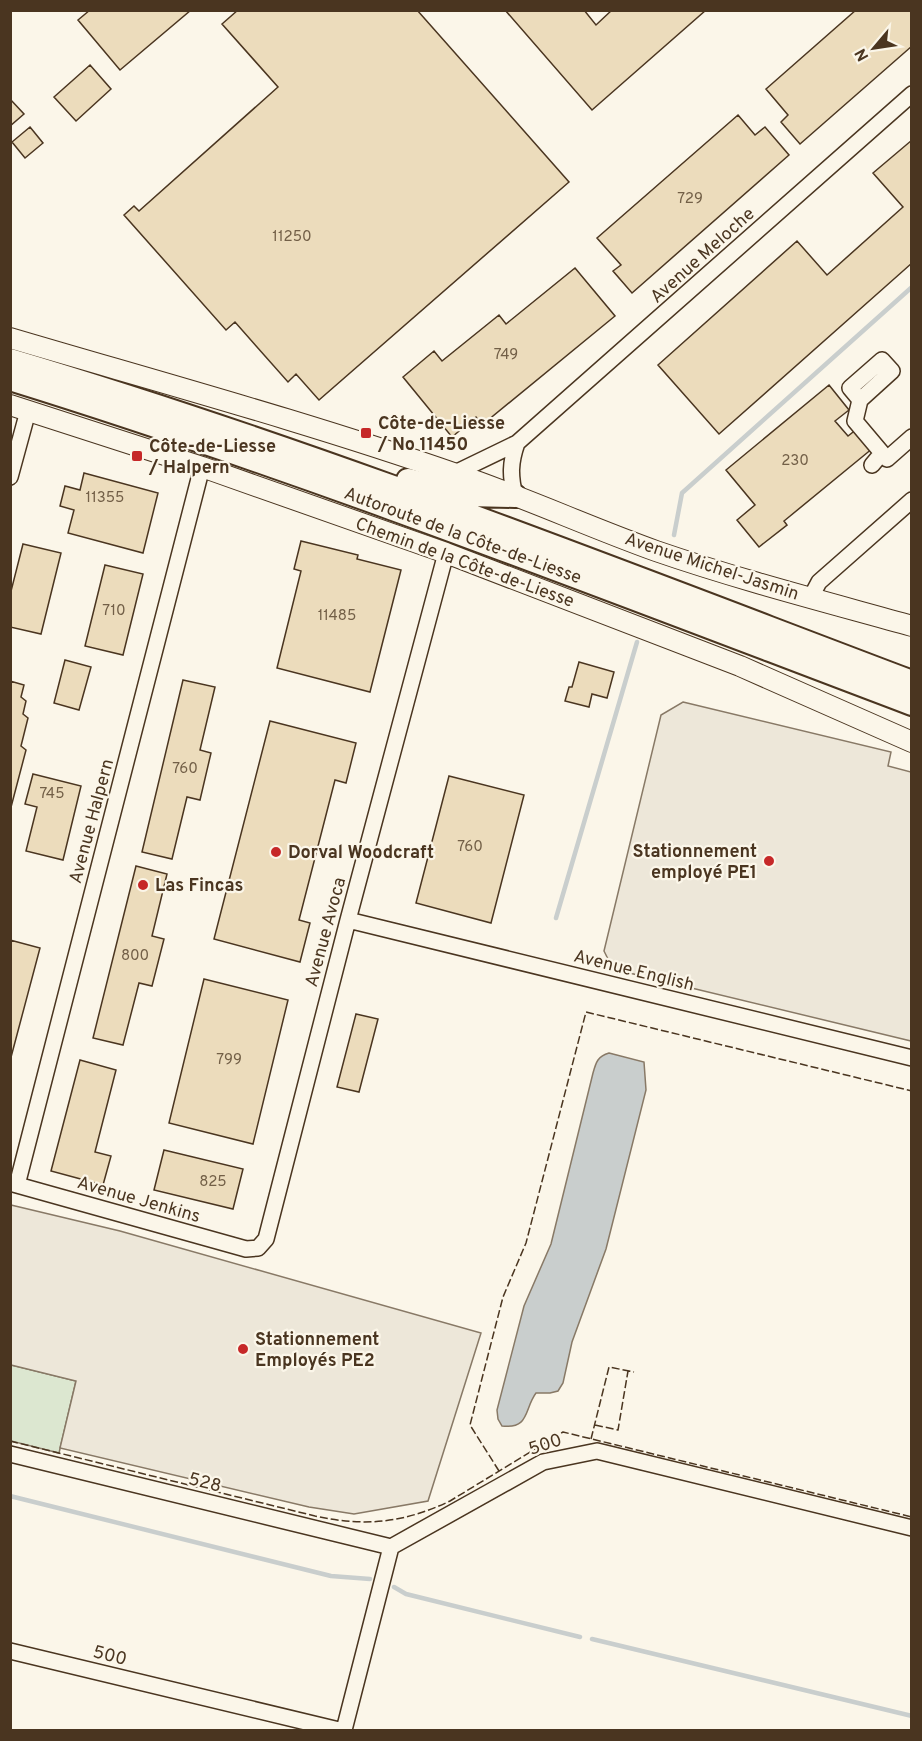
<svg xmlns="http://www.w3.org/2000/svg" width="922" height="1741" font-family="Overpass,sans-serif">
<style>
.green{fill:#dce7d0;stroke:#887966;stroke-width:1.5}
.parking{fill:#ede7d9;stroke:#887966;stroke-width:1.5}
.water{fill:#c9cecd;stroke:#887966;stroke-width:1.5}
.lines{fill:none;stroke-linecap:round;stroke-linejoin:round}
.stream{stroke:#c9cecd;stroke-width:4.5}
.building{fill:#ecdcbc;stroke:#4a3520;stroke-width:1.5}
.minor-casing{stroke:#4a3520;stroke-width:18}
.major-casing{stroke:#4a3520;stroke-width:22}
.highway-casing{stroke:#4a3520;stroke-width:26}
.minor{stroke:#fbf6e9;stroke-width:15}
.major{stroke:#fbf6e9;stroke-width:20}
.highway{stroke:#fbf6e9;stroke-width:22}
.fence{stroke:#4a3520;stroke-width:1.5;stroke-dasharray:8 3;stroke-linecap:butt}
.poi-dot{fill:#c62828;stroke:#fbf6e9;stroke-width:2}
.labels{text-anchor:middle;stroke-width:4.5;stroke-linejoin:round;paint-order:stroke}
.number-label{font-size:15px;fill:#725f47}
.street-label{font-size:18px;fill:#4a3520;stroke:#fbf6e9}
.poi-label{font-size:18px;font-weight:bold;fill:#4a3520;stroke:#fbf6e9;text-anchor:start}
</style>
<rect width="100%" height="100%" fill="#fbf6e9"/>
<path class="green" d="M 11,1365 L 76,1381 L 59,1453 L 11,1441 Z"/>
<path class="parking" d="M 683,702 L 891,752 L 888,766 L 911,772 L 911,1041 L 613,969 L 604,951 L 661,715 Z
M 11,1205 L 120,1231 L 481,1333 L 428,1501 L 354,1514 L 309,1507 L 60,1448 L 76,1381 L 11,1365 Z"/>
<path class="water" d="M 609,1053 L 644,1062 L 646,1090 L 606,1249 L 572,1342 L 563,1383 L 558,1391 L 550,1393 L 536,1393 C 524,1409 530,1429 502,1426 L 498,1419 L 497,1410 L 524,1306 L 551,1244 L 593,1073 C 596,1062 598,1056 609,1053 Z"/>
<g class="lines">
<path class="stream" d="M 674,535 L 682,493 L 912,287
M 556,918 L 637,642
M 10,1496 L 331,1576 L 370,1579
M 394,1587 L 406,1594 L 580,1637
M 592,1639 L 912,1716"/>
</g>
<path class="building" d="M 90,10 L 191,10 L 120,70 L 78,20 Z
M 238,10 L 417,10 L 569,182 L 319,400 L 296,374 L 288,382 L 235,322 L 226,330 L 124,215 L 134,206 L 139,211 L 278,87 L 222,24 Z
M 505,10 L 584,10 L 596,25 L 612,10 L 706,10 L 592,110 Z
M 856,10 L 912,10 L 912,46 L 800,144 L 781,122 L 788,115 L 766,89 Z
M 90,65 L 111,89 L 76,121 L 54,97 Z
M 10,99 L 24,114 L 10,126 Z
M 738,115 L 755,135 L 765,127 L 789,155 L 632,293 L 613,271 L 621,265 L 597,238 Z
M 30,127 L 43,143 L 25,158 L 12,142 Z
M 912,140 L 912,263 L 719,434 L 658,365 L 797,241 L 827,275 L 903,207 L 873,173 Z
M 575,268 L 615,316 L 482,425 L 476,417 L 452,437 L 403,377 L 434,351 L 442,361 L 499,315 L 506,324 Z
M 829,385 L 849,410 L 835,421 L 848,436 L 857,429 L 873,448 L 784,521 L 787,525 L 759,547 L 737,520 L 755,505 L 726,470 Z
M 84,473 L 158,493 L 143,553 L 68,533 L 74,510 L 60,506 L 65,486 L 80,490 Z
M 301,541 L 358,555 L 357,559 L 401,570 L 370,692 L 277,668 L 301,571 L 294,569 Z
M 23,544 L 61,553 L 41,634 L 10,627 L 10,595 Z
M 105,565 L 143,574 L 123,655 L 85,646 Z
M 65,660 L 91,667 L 79,710 L 54,703 Z
M 579,662 L 614,672 L 607,698 L 592,694 L 589,707 L 565,701 L 569,687 L 572,687 Z
M 183,680 L 215,687 L 200,750 L 211,753 L 200,800 L 187,797 L 172,859 L 142,852 Z
M 10,681 L 24,685 L 21,697 L 26,701 L 23,714 L 28,718 L 21,746 L 26,750 L 10,811 Z
M 270,721 L 356,743 L 346,783 L 335,780 L 299,920 L 310,923 L 300,962 L 214,939 Z
M 33,774 L 81,786 L 63,860 L 26,851 L 37,807 L 25,804 Z
M 449,776 L 524,795 L 491,923 L 416,903 Z
M 136,866 L 167,874 L 152,936 L 164,939 L 152,986 L 139,983 L 123,1045 L 93,1038 Z
M 10,940 L 40,948 L 10,1061 Z
M 204,979 L 288,1000 L 253,1144 L 169,1123 Z
M 356,1014 L 378,1019 L 359,1092 L 337,1087 Z
M 80,1060 L 116,1070 L 95,1152 L 111,1156 L 103,1185 L 51,1171 Z
M 164,1150 L 243,1169 L 233,1209 L 154,1190 Z"/>
<g class="lines">
<defs>
<path id="minor" d="M 860,400 L 850,388 L 882,360 L 892,371 L 860,400 L 855,421 L 882,453 L 872,465
M 882,453 L 887,459 L 912,437
M 455,473 L 517,443 L 912,94
M 10,477 L 28,411
M 515,496 C 510,476 510,463 517,443
M 811,597 L 819,582 L 912,500
M 348,920 L 912,1058
M 10,1183 L 246,1249 L 258,1248 L 266,1239 L 348,920 L 446,553
M 17,1185 L 202,467
M 10,1454 L 391,1547
M 10,1651 L 339,1730
M 344,1730 L 391,1547 L 543,1462 L 597,1451 L 912,1528"/>
<path id="major" d="M 10,338 C 159,382 310,423 456,474 C 524,497 589,527 656,551 C 740,580 826,602 912,626
M 10,405 L 202,467 L 446,553 L 740,666 L 912,742"/>
<path id="highway" d="M 10,360 C 316,451 613,569 912,682
M 10,379 C 316,474 613,591 912,704
M 408,480 L 468,495 L 515,496"/>
</defs>
<use href="#minor" class="minor-casing"/>
<use href="#major" class="major-casing"/>
<use href="#highway" class="highway-casing"/>
<use href="#minor" class="minor"/>
<use href="#major" class="major"/>
<use href="#highway" class="highway"/>
<path class="fence" d="M 595,1425 L 618,1430 L 628,1371
M 591,1439 L 609,1367 L 634,1372
M 10,1441 L 315,1516 C 364,1527 404,1523 450,1501 L 563,1432 L 912,1517
M 499,1471 L 470,1425 L 503,1297 L 526,1243 L 586,1012 L 912,1091"/>
</g>
<g class="poi-dot">
<rect x="360" y="427" width="12" height="12" rx="3"/>
<rect x="131" y="450" width="12" height="12" rx="3"/>
<circle cx="276" cy="852" r="6"/>
<circle cx="769" cy="861" r="6"/>
<circle cx="143" cy="885" r="6"/>
<circle cx="243" cy="1349" r="6"/>
</g>
<g class="labels">
<g class="number-label">
<text x="690" y="203">729</text>
<text x="292" y="241">11250</text>
<text x="506" y="359">749</text>
<text x="795" y="465">230</text>
<text x="105" y="502">11355</text>
<text x="114" y="615">710</text>
<text x="337" y="620">11485</text>
<text x="185" y="773">760</text>
<text x="52" y="798">745</text>
<text x="470" y="851">760</text>
<text x="135" y="960">800</text>
<text x="229" y="1064">799</text>
<text x="213" y="1186">825</text>
</g>
<g class="street-label">
<text transform="translate(702 255) rotate(-42)" y="6">Avenue Meloche</text>
<text transform="translate(463 535) rotate(20)" y="6">Autoroute de la Côte-de-Liesse</text>
<text transform="translate(465 562) rotate(20)" y="6">Chemin de la Côte-de-Liesse</text>
<text transform="translate(712 566) rotate(18)" y="6">Avenue Michel-Jasmin</text>
<text transform="translate(91 821) rotate(-75)" y="6">Avenue Halpern</text>
<text transform="translate(325 932) rotate(-75)" y="6">Avenue Avoca</text>
<text transform="translate(634 970) rotate(14)" y="6">Avenue English</text>
<text transform="translate(139 1199) rotate(16)" y="6">Avenue Jenkins</text>
<text transform="translate(545 1444) rotate(-18)" y="6">500</text>
<text transform="translate(205 1482) rotate(14)" y="6">528</text>
<text transform="translate(110 1655) rotate(14)" y="6">500</text>
</g>
<g class="poi-label">
<text x="378" y="429">Côte-de-Liesse<tspan x="378" dy="21">/ No 11450</tspan></text>
<text x="149" y="452">Côte-de-Liesse<tspan x="149" dy="21">/ Halpern</tspan></text>
<text x="757" y="857" text-anchor="end">Stationnement<tspan x="757" dy="21">employé PE1</tspan></text>
<text x="288" y="858">Dorval Woodcraft</text>
<text x="155" y="891">Las Fincas</text>
<text x="255" y="1345">Stationnement<tspan x="255" dy="21">Employés PE2</tspan></text>
</g>
</g>
<rect width="922" height="1741" fill="none" stroke="#4a3520" stroke-width="24"/>
<g transform="translate(874 48) rotate(241)" stroke="#fbf6e9" stroke-width="4.5" paint-order="stroke">
<path d="M0-4.5L10 22L0 15L-10 22Z" fill="#4a3520"/>
<text y="-9" font-size="16" font-weight="bold" text-anchor="middle" fill="#4a3520">N</text>
</g>
</svg>
